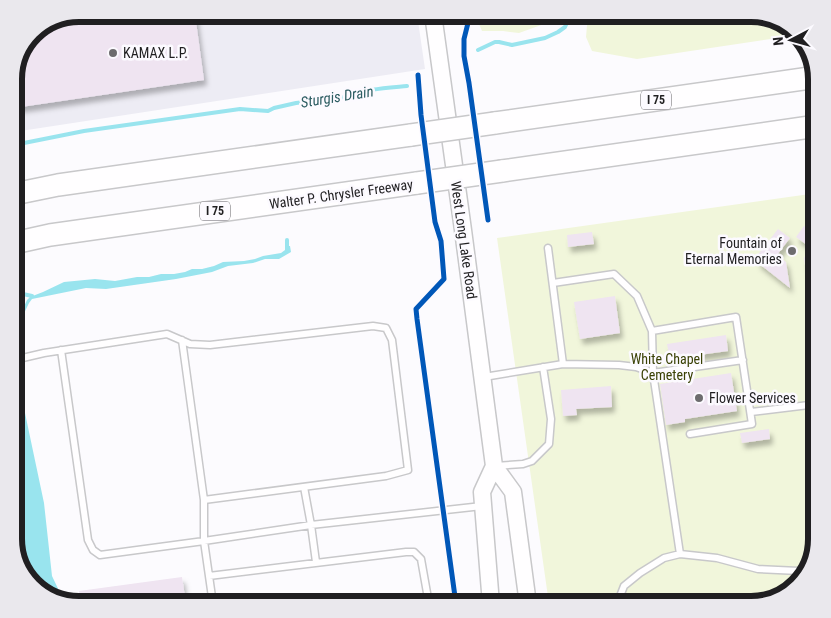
<svg xmlns="http://www.w3.org/2000/svg" width="831" height="618" font-family="'Roboto Condensed',sans-serif">
<style>
.industrial{fill:#edecf4}
.green{fill:#f1f6db}
.water{fill:#99e4ee}
.lines{fill:none;stroke-linecap:round;stroke-linejoin:round}
.stream{stroke:#99e4ee;stroke-width:4}
.building{fill:#efe4f1;filter:url(#shadow)}
.service-casing{stroke:#c8c8ca;stroke-width:9}
.secondary-casing{stroke:#c8c8ca;stroke-width:19}
.motorway-casing{stroke:#c8c8ca;stroke-width:24}
.service{stroke:#fffeff;stroke-width:6}
.secondary{stroke:#fffeff;stroke-width:16}
.motorway{stroke:#fffeff;stroke-width:21}
.motorway-bridge-casing{stroke:#c8c8ca;stroke-width:24;stroke-linecap:butt}
.motorway-bridge{stroke:#fffeff;stroke-width:21}
.cycleway-casing{stroke:#fcfaff;stroke-width:8}
.cycleway{stroke:#0057b8;stroke-width:5}
.poi-dot{fill:#6d6c6e;stroke:#fcfaff;stroke-width:2}
.labels{text-anchor:middle;stroke-width:5;stroke-linejoin:round;paint-order:stroke}
.shield{fill:#fcfaff;stroke:#626164;stroke-width:1}
.shield-label{font-size:12px;font-weight:bold;fill:#201f21}
.poi-label{font-size:14px;fill:#201f21;stroke:#fcfaff;text-anchor:start}
.street-label{font-size:14px;fill:#201f21;stroke:#fcfaff}
.park-label{font-size:14px;fill:#394004;stroke:#fcfaff}
.water-label{font-size:15px;font-style:italic;fill:#2d5d62;stroke:#fcfaff}
.rim{fill:none;stroke:#201f21;stroke-width:6}
</style>
<defs>
<filter id="shadow"><feDropShadow dx="3" dy="5.5" stdDeviation="2.5" flood-color="#0004"/></filter>
</defs>
<rect width="100%" height="100%" fill="#fcfbfe"/>
<path class="industrial" d="M 80,14 L 417,14 L 425,69 L 14,132 L 14,75 L 36,30 Z"/>
<path class="green" d="M 490,14 L 553,14 L 544,24 L 519,33 L 503,31 L 482,31 L 479,24 L 484,17 Z
M 588,14 L 751,14 L 792,28 L 798,35 L 637,59 L 592,51 L 586,37 Z
M 817,193 L 817,538 L 803,579 L 780,598 L 751,604 L 549,604 L 497,238 Z"/>
<path class="water" d="M 285,246 L 290,246 L 291,252 L 279,259 L 265,259 L 253,263 L 228,266 L 212,272 L 176,279 L 106,289 L 86,288 L 32,299 L 29,303 L 14,334 L 14,328 L 27,300 L 30,297 L 43,292 L 64,282 L 95,279 L 115,281 L 137,277 L 149,277 L 161,274 L 174,274 L 185,272 L 192,269 L 202,269 L 214,266 L 223,262 L 244,261 L 255,259 L 263,256 L 281,253 L 285,250 Z
M 14,404 L 25,413 L 44,503 L 52,576 L 63,599 L 39,590 L 14,542 Z"/>
<g class="lines">
<path class="stream" d="M 478,50 L 495,42 L 499,42 L 512,45 L 545,38 L 558,32 L 565,27 L 571,14
M 14,145 L 84,131 L 240,109 L 268,111 L 274,108 L 296,103 L 346,97 C 365,89 386,88 407,86
M 287,240 L 287,246
M 14,295 L 23,294 L 32,296"/>
</g>
<path class="building" d="M 151,14 L 195,14 L 204,80 L 14,108 L 14,75 L 36,30 Z
M 804,226 L 817,236 L 817,273 L 808,284 L 804,258 L 811,248 L 796,237 Z
M 778,229 L 790,238 L 777,255 L 786,262 L 790,288 L 757,262 L 759,260 L 756,257 Z
M 592,232 L 594,244 L 568,247 L 567,235 Z
M 615,296 L 620,333 L 580,339 L 574,302 Z
M 726,335 L 728,351 L 670,359 L 667,344 Z
M 731,373 L 737,411 L 685,419 L 685,422 L 666,425 L 660,384 Z
M 611,386 L 612,407 L 576,409 L 577,415 L 563,416 L 561,390 Z
M 769,429 L 770,439 L 742,443 L 740,433 Z
M 182,577 L 186,604 L 81,604 L 79,591 Z"/>
<g class="lines">
<defs>
<path id="service" d="M 548,248 L 563,364
M 553,283 L 614,274 L 637,296 L 652,331 L 653,373 L 680,554
M 652,331 L 736,317 L 752,424 L 690,434
M 61,350 L 88,540 L 93,550 L 100,555 L 204,541 L 204,500
M 14,360 L 44,353 L 167,334 L 190,344 L 210,345 L 373,326 L 386,328 L 392,340 L 408,470 L 386,476 L 204,500 L 182,340
M 484,377 L 563,364 L 619,365 L 636,367 L 653,373 L 743,360
M 751,412 L 817,404
M 495,466 L 523,464 L 532,461 L 549,444 L 551,419 L 543,367
M 304,487 L 311,525 L 316,562
M 209,576 L 406,552 L 414,552 L 421,559 L 429,604
M 213,604 L 204,541 L 311,525 L 482,506
M 617,604 L 624,586 L 640,573 L 664,558 L 680,554 L 717,558 L 758,569 L 799,571 L 806,570"/>
<path id="secondary" d="M 433,14 L 463,230 L 494,466 L 513,492 L 528,604
M 491,604 L 482,492 L 494,466"/>
<path id="motorway" d="M 495,123 L 817,77
M 502,171 L 817,126
M 14,194 L 58,185 L 411,135
M 14,243 L 50,235 L 417,183"/>
</defs>
<use href="#service" class="service-casing"/>
<use href="#secondary" class="secondary-casing"/>
<use href="#motorway" class="motorway-casing"/>
<use href="#service" class="service"/>
<use href="#secondary" class="secondary"/>
<use href="#motorway" class="motorway"/>
<defs>
<path id="motorway-bridge" d="M 411,135 L 495,123
M 417,183 L 502,171"/>
</defs>
<use href="#motorway-bridge" class="motorway-bridge-casing"/>
<use href="#motorway-bridge" class="motorway-bridge"/>
<defs>
<path id="cycleway" d="M 467,14 L 468,23 L 464,39 L 464,56 L 469,83 L 488,220
M 418,75 L 421,115 L 435,222 L 441,241 L 444,279 L 416,309 L 417,319 L 456,604"/>
</defs>
<use href="#cycleway" class="cycleway-casing"/>
<use href="#cycleway" class="cycleway"/>
</g>
<g class="poi-dot">
<circle cx="113" cy="53" r="5"/>
<circle cx="792" cy="251" r="5"/>
<circle cx="699" cy="398" r="5"/>
</g>
<g class="labels">
<g class="shield">
<rect x="641" y="90.5" width="30" height="19" rx="4"/>
<rect x="200" y="201.5" width="30" height="19" rx="4"/>
</g>
<g class="shield-label">
<text x="656" y="104">I 75</text>
<text x="215" y="215">I 75</text>
</g>
<g class="poi-label">
<text x="123" y="58">KAMAX L.P.</text>
<text x="782" y="248" text-anchor="end">Fountain of<tspan x="782" dy="16">Eternal Memories</tspan></text>
<text x="709" y="403">Flower Services</text>
</g>
<g class="street-label">
<text transform="translate(341 194) rotate(-8)" y="5">Walter P. Chrysler Freeway</text>
<text transform="translate(464 240) rotate(82)" y="5">West Long Lake Road</text>
</g>
<g class="park-label">
<text x="667" y="364">White Chapel<tspan x="667" dy="16">Cemetery</tspan></text>
</g>
<g class="water-label">
<text transform="translate(337 97) rotate(-9)" y="5">Sturgis Drain</text>
</g>
</g>
<path d="M0 0H831V618H0ZM79 22H751A57 57 0 0 1 808 79V539A57 57 0 0 1 751 596H79A57 57 0 0 1 22 539V79A57 57 0 0 1 79 22Z" fill="#eae8ed" fill-rule="evenodd"/>
<path class="rim" d="M79 22H751A57 57 0 0 1 808 79V539A57 57 0 0 1 751 596H79A57 57 0 0 1 22 539V79A57 57 0 0 1 79 22Z"/>
<g transform="translate(791 40) rotate(264)" stroke="#fcfaff" stroke-width="4" paint-order="stroke">
<path d="M0-4L9 19L0 12L-9 19Z" fill="#201f21"/>
<text y="-8" font-size="14" font-weight="bold" text-anchor="middle" fill="#201f21">N</text>
</g>
</svg>
